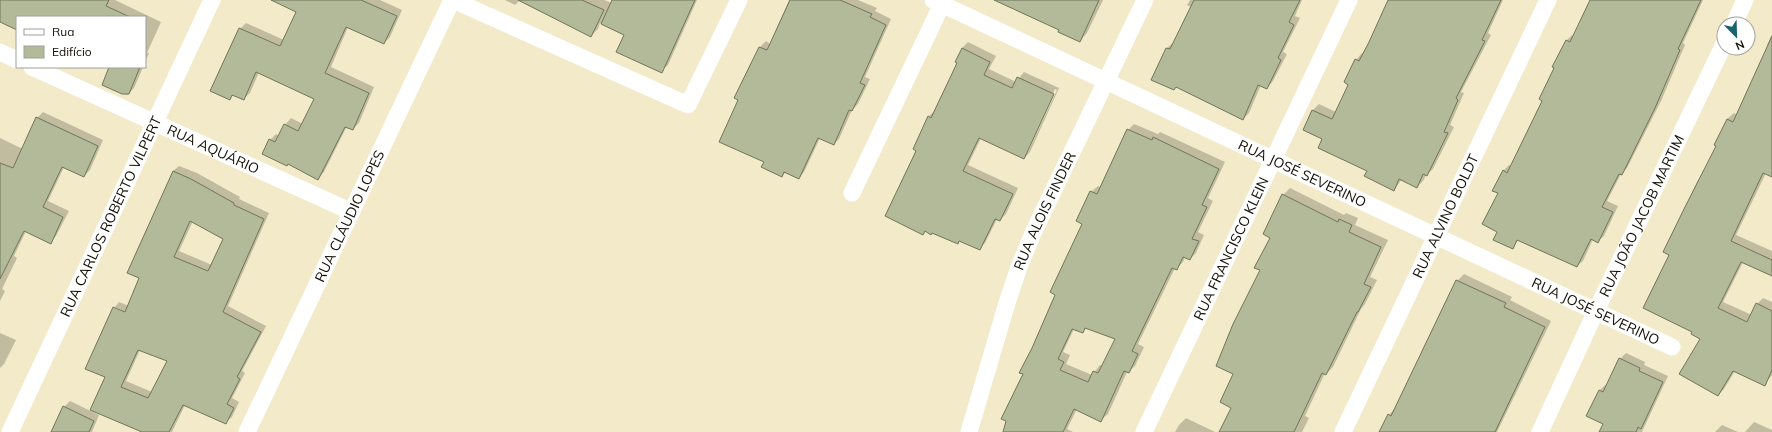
<svg xmlns="http://www.w3.org/2000/svg" width="1772" height="432" font-family="Mulish,sans-serif">
<style>
.shadow{fill:#0003;fill-rule:evenodd}
.building{fill:#b2ba9a;stroke:#707659;fill-rule:evenodd}
.lines{fill:none;stroke-linecap:round;stroke-linejoin:round}
.street{stroke:#fff;stroke-width:17}
.labels{text-anchor:middle;stroke-width:3.5;stroke-linejoin:round;paint-order:stroke}
.street-label{font-size:14px;fill:#110e04;stroke:#fff}
</style>
<rect width="100%" height="100%" fill="#f2eac8"/>
<path class="shadow" d="M 0,0 L 115,0 L 161,22 L 147,53 L 149,53 L 145,63 L 145,17 L 17,17 L 17,29 L 0,21 Z
M 274,0 L 380,0 L 402,10 L 390,37 L 384,43 L 348,27 L 331,67 L 374,87 L 359,123 L 353,129 L 347,126 L 324,172 L 318,179 L 270,140 L 276,134 L 279,136 L 285,125 L 291,118 L 303,124 L 315,99 L 259,72 L 250,93 L 243,99 L 234,94 L 230,99 L 240,29 L 246,23 L 284,40 L 297,12 Z
M 505,0 L 604,0 L 612,3 L 613,0 L 697,0 L 668,65 L 661,71 L 626,35 L 600,23 L 598,29 L 591,36 L 519,1 L 515,5 Z
M 789,0 L 858,0 L 877,8 L 875,11 L 891,19 L 865,77 L 870,79 L 858,104 L 852,110 L 839,139 L 834,144 L 820,138 L 804,172 L 799,178 L 786,172 L 782,176 L 765,162 L 740,100 L 735,98 L 760,47 L 766,41 L 770,44 Z
M 996,0 L 1103,0 L 1087,33 L 1080,41 L 1061,30 Z
M 1190,0 L 1302,0 L 1295,16 L 1300,18 L 1283,52 L 1287,54 L 1273,81 L 1267,88 L 1261,85 L 1249,113 L 1243,119 L 1176,87 L 1174,89 L 1167,48 L 1174,42 L 1191,7 L 1187,5 Z
M 1390,0 L 1503,0 L 1488,33 L 1491,35 L 1461,92 L 1464,93 L 1450,125 L 1454,127 L 1433,169 L 1426,175 L 1423,181 L 1417,187 L 1402,179 L 1394,190 L 1324,139 L 1304,130 L 1313,110 L 1319,104 L 1336,112 L 1350,84 L 1356,60 L 1362,53 L 1363,54 Z
M 1591,0 L 1703,0 L 1683,43 L 1685,45 L 1661,101 L 1627,168 L 1621,174 L 1607,201 L 1618,206 L 1604,236 L 1598,241 L 1593,239 L 1583,261 L 1577,266 L 1519,239 L 1512,248 L 1499,231 L 1499,193 L 1503,171 L 1509,165 L 1511,166 L 1544,100 L 1567,40 L 1572,35 L 1574,36 Z
M 1772,34 L 1772,176 L 1766,173 L 1736,235 L 1772,251 L 1772,275 L 1743,262 L 1723,302 L 1752,315 L 1757,304 L 1763,298 L 1772,302 L 1772,375 L 1765,384 L 1735,371 L 1724,389 L 1718,395 L 1701,338 L 1693,332 L 1671,254 L 1664,251 L 1698,180 L 1703,175 L 1717,146 L 1727,119 L 1734,113 L 1737,115 L 1769,46 L 1767,45 Z
M 968,42 L 996,56 L 989,69 L 1016,82 L 1024,72 L 1059,88 L 1030,152 L 1024,158 L 981,138 L 968,165 L 1018,188 L 1006,214 L 1000,220 L 997,219 L 985,243 L 979,249 L 960,240 L 957,243 L 926,231 L 923,234 L 917,150 L 928,117 L 934,111 L 958,63 L 962,48 ZM 1055,89 L 1057,90 L 1028,152 L 1026,152 Z
M 110,67 L 143,67 L 134,88 L 127,95 L 103,84 Z
M 43,112 L 103,140 L 90,170 L 84,176 L 64,167 L 48,201 L 69,211 L 56,236 L 51,242 L 26,231 L 14,256 L 17,258 L 2,289 L 5,291 L 0,301 L 0,138 L 23,149 L 37,118 Z
M 1134,124 L 1158,134 L 1160,132 L 1225,162 L 1208,198 L 1213,201 L 1198,232 L 1204,235 L 1196,253 L 1190,259 L 1185,257 L 1183,262 L 1177,268 L 1175,268 L 1138,344 L 1144,347 L 1135,366 L 1128,372 L 1127,372 L 1108,414 L 1101,420 L 1077,409 L 1067,429 L 1073,432 L 1004,432 L 1033,348 L 1057,294 L 1083,223 L 1091,192 L 1098,186 L 1101,187 L 1128,130 ZM 1087,327 L 1116,339 L 1102,366 L 1100,365 L 1092,375 L 1066,364 L 1070,355 L 1063,352 L 1074,329 L 1082,332 Z
M 179,166 L 197,173 L 240,197 L 239,199 L 269,213 L 228,306 L 266,326 L 242,371 L 245,373 L 232,398 L 239,402 L 232,417 L 226,422 L 185,405 L 172,432 L 139,432 L 140,430 L 106,377 L 114,308 L 119,302 L 129,306 L 141,278 L 173,171 ZM 193,221 L 224,239 L 212,265 L 179,251 ZM 115,307 L 130,314 L 115,309 ZM 140,350 L 168,360 L 152,392 L 126,381 Z
M 1290,188 L 1344,215 L 1346,213 L 1358,218 L 1355,225 L 1388,240 L 1370,277 L 1377,280 L 1365,304 L 1361,309 L 1333,367 L 1326,374 L 1325,373 L 1305,416 L 1309,418 L 1302,432 L 1220,432 L 1232,408 L 1234,374 L 1261,270 L 1283,195 Z
M 1464,274 L 1512,297 L 1510,300 L 1551,321 L 1497,432 L 1381,432 L 1389,415 L 1395,408 L 1457,281 Z
M 0,333 L 16,340 L 4,364 L 0,368 Z
M 1626,353 L 1645,362 L 1644,365 L 1668,376 L 1642,432 L 1600,432 L 1604,423 L 1599,391 L 1605,385 L 1607,386 L 1620,359 Z
M 70,401 L 99,415 L 92,432 L 52,432 L 64,407 Z
M 1186,418 L 1215,432 L 1175,432 L 1179,425 Z
M 1754,422 L 1772,430 L 1772,432 L 1745,432 Z
M 1722,425 L 1738,432 L 1715,432 Z"/>
<path class="building" d="M 0,0 L 109,0 L 106,6 L 130,17 L 17,17 L 17,30 L 0,22 Z
M 271,0 L 361,0 L 397,16 L 384,44 L 346,27 L 325,73 L 369,93 L 353,130 L 345,127 L 318,180 L 288,164 L 287,166 L 262,154 L 269,139 L 275,142 L 284,124 L 298,131 L 314,99 L 256,72 L 244,100 L 232,95 L 230,100 L 210,91 L 239,28 L 280,46 L 296,12 Z
M 518,0 L 582,0 L 604,10 L 591,37 Z
M 612,0 L 695,0 L 662,73 L 616,52 L 624,35 L 601,24 Z
M 790,0 L 840,0 L 872,14 L 870,17 L 886,25 L 860,83 L 865,85 L 852,111 L 849,110 L 834,145 L 818,138 L 799,179 L 784,172 L 782,177 L 761,167 L 764,162 L 719,142 L 738,100 L 734,98 L 759,47 L 767,50 Z
M 994,0 L 1099,0 L 1080,42 L 1058,32 L 1059,30 Z
M 1194,0 L 1300,0 L 1289,22 L 1294,25 L 1278,58 L 1281,60 L 1267,89 L 1258,85 L 1243,120 L 1176,87 L 1174,90 L 1151,80 L 1166,48 L 1170,49 Z
M 1388,0 L 1501,0 L 1482,40 L 1485,41 L 1456,98 L 1458,100 L 1444,132 L 1448,133 L 1427,176 L 1423,174 L 1417,188 L 1399,179 L 1394,191 L 1364,176 L 1367,171 L 1318,148 L 1322,139 L 1303,130 L 1312,110 L 1332,119 L 1348,85 L 1344,82 L 1355,59 L 1359,61 L 1369,42 Z
M 1590,0 L 1701,0 L 1678,49 L 1680,50 L 1655,108 L 1622,175 L 1619,174 L 1602,207 L 1613,212 L 1598,243 L 1591,239 L 1577,267 L 1517,240 L 1513,249 L 1493,240 L 1497,232 L 1482,224 L 1498,193 L 1492,191 L 1503,170 L 1507,173 L 1542,101 L 1539,99 L 1554,68 L 1552,67 L 1566,40 L 1570,42 Z
M 1772,36 L 1772,177 L 1763,173 L 1731,241 L 1772,260 L 1772,276 L 1741,262 L 1718,308 L 1747,322 L 1756,303 L 1772,311 L 1772,370 L 1765,386 L 1733,371 L 1718,396 L 1679,374 L 1700,339 L 1691,334 L 1692,332 L 1643,308 L 1669,255 L 1663,252 L 1684,209 L 1716,146 L 1714,145 L 1727,119 L 1733,122 Z
M 962,48 L 990,62 L 984,75 L 1012,88 L 1017,77 L 1054,94 L 1024,159 L 979,138 L 963,171 L 1013,194 L 1000,221 L 995,219 L 980,250 L 959,241 L 958,244 L 932,233 L 931,235 L 925,231 L 923,235 L 885,216 L 916,151 L 913,149 L 928,116 L 931,118 L 957,63 L 955,62 Z
M 109,67 L 140,67 L 129,94 L 122,94 L 102,85 Z
M 36,117 L 98,146 L 84,177 L 62,167 L 43,207 L 63,217 L 51,244 L 24,231 L 0,279 L 0,163 L 13,168 Z
M 1127,129 L 1152,140 L 1153,137 L 1219,169 L 1202,205 L 1207,207 L 1192,239 L 1199,241 L 1190,260 L 1183,257 L 1177,270 L 1172,268 L 1132,351 L 1138,354 L 1129,373 L 1124,371 L 1101,422 L 1074,409 L 1063,432 L 1003,432 L 1006,421 L 1001,419 L 1023,374 L 1019,373 L 1032,348 L 1055,295 L 1050,292 L 1082,224 L 1076,221 L 1090,191 L 1097,194 ZM 1085,328 L 1115,339 L 1098,373 L 1093,371 L 1088,382 L 1060,370 L 1064,362 L 1058,359 L 1072,329 L 1083,333 Z
M 173,171 L 191,179 L 234,203 L 234,205 L 264,219 L 223,312 L 261,332 L 237,377 L 240,379 L 227,404 L 234,408 L 226,424 L 183,405 L 169,432 L 142,432 L 90,410 L 105,377 L 85,369 L 113,307 L 125,312 L 139,278 L 127,273 ZM 190,221 L 223,239 L 208,271 L 174,257 ZM 138,350 L 167,361 L 148,398 L 121,387 Z
M 1282,194 L 1338,222 L 1339,219 L 1352,225 L 1349,232 L 1381,247 L 1364,284 L 1371,287 L 1358,312 L 1357,312 L 1326,375 L 1322,373 L 1294,432 L 1219,432 L 1231,408 L 1220,402 L 1233,374 L 1216,366 L 1233,324 L 1260,270 L 1254,268 L 1270,238 L 1263,234 Z
M 1456,280 L 1506,303 L 1504,307 L 1545,327 L 1495,432 L 1379,432 L 1388,414 L 1391,416 Z
M 1619,358 L 1640,368 L 1639,371 L 1663,382 L 1641,429 L 1638,427 L 1636,432 L 1599,432 L 1603,424 L 1586,416 L 1599,390 L 1603,392 Z
M 63,406 L 94,421 L 89,432 L 51,432 Z"/>
<g class="lines">
<g class="street">
<path d="M 453,0 L 688,105 L 739,0"/>
<path id="s1" d="M 933,0 L 1672,347"/>
<path d="M 1734,24 L 1745,0"/>
<path d="M 0,52 L 17,60"/>
<path id="s2" d="M 32,67 L 352,212"/>
<path d="M 852,193 L 944,0"/>
<path id="s3" d="M 10,432 L 212,0"/>
<path id="s4" d="M 247,432 L 452,0"/>
<path id="s5" d="M 969,432 L 1007,303 L 1019,267 L 1033,233 L 1145,0"/>
<path id="s6" d="M 1144,432 L 1349,0"/>
<path id="s7" d="M 1343,432 L 1548,0"/>
<path id="s8" d="M 1540,432 L 1596,311 L 1724,44"/>
</g>
</g>
<g class="labels">
<g class="street-label">
<text dy="5" stroke="none"><textPath href="#s2" startOffset="199">RUA AQUÁRIO</textPath></text>
<text dy="5" stroke="none"><textPath href="#s1" startOffset="408">RUA JOSÉ SEVERINO</textPath></text>
<text dy="5" stroke="none"><textPath href="#s5" startOffset="234">RUA ALOIS FINDER</textPath></text>
<text dy="5" stroke="none"><textPath href="#s3" startOffset="238">RUA CARLOS ROBERTO VILPERT</textPath></text>
<text dy="5" stroke="none"><textPath href="#s4" startOffset="239">RUA CLÁUDIO LOPES</textPath></text>
<text dy="5" stroke="none"><textPath href="#s7" startOffset="239">RUA ALVINO BOLDT</textPath></text>
<text dy="5" stroke="none"><textPath href="#s8" startOffset="239">RUA JOÃO JACOB MARTIM</textPath></text>
<text dy="5" stroke="none"><textPath href="#s6" startOffset="203">RUA FRANCISCO KLEIN</textPath></text>
<text dy="5" stroke="none"><textPath href="#s1" startOffset="732">RUA JOSÉ SEVERINO</textPath></text>
</g>
</g>
<rect x="16" y="16" width="130" height="52" fill="#ffffff" stroke="#a09f9b"/>
<rect x="24" y="29" width="20" height="6" fill="#ffffff" stroke="#a09f9b"/>
<text x="52" y="36" font-size="12" fill="#110e04">Rua</text>
<rect x="24" y="46" width="20" height="12" fill="#b2ba9a" stroke="#a09f9b"/>
<text x="52" y="56" font-size="12" fill="#110e04">Edifício</text>
<g transform="translate(1736 36) rotate(157)"><circle r="19" fill="#ffffff" stroke="#a09f9b"/>
<path d="M0-3L7 15L0 10L-7 15Z" fill="#18646e"/>
<text y="-6" font-size="11" font-weight="bold" text-anchor="middle" fill="#110e04">N</text>
</g>
</svg>
